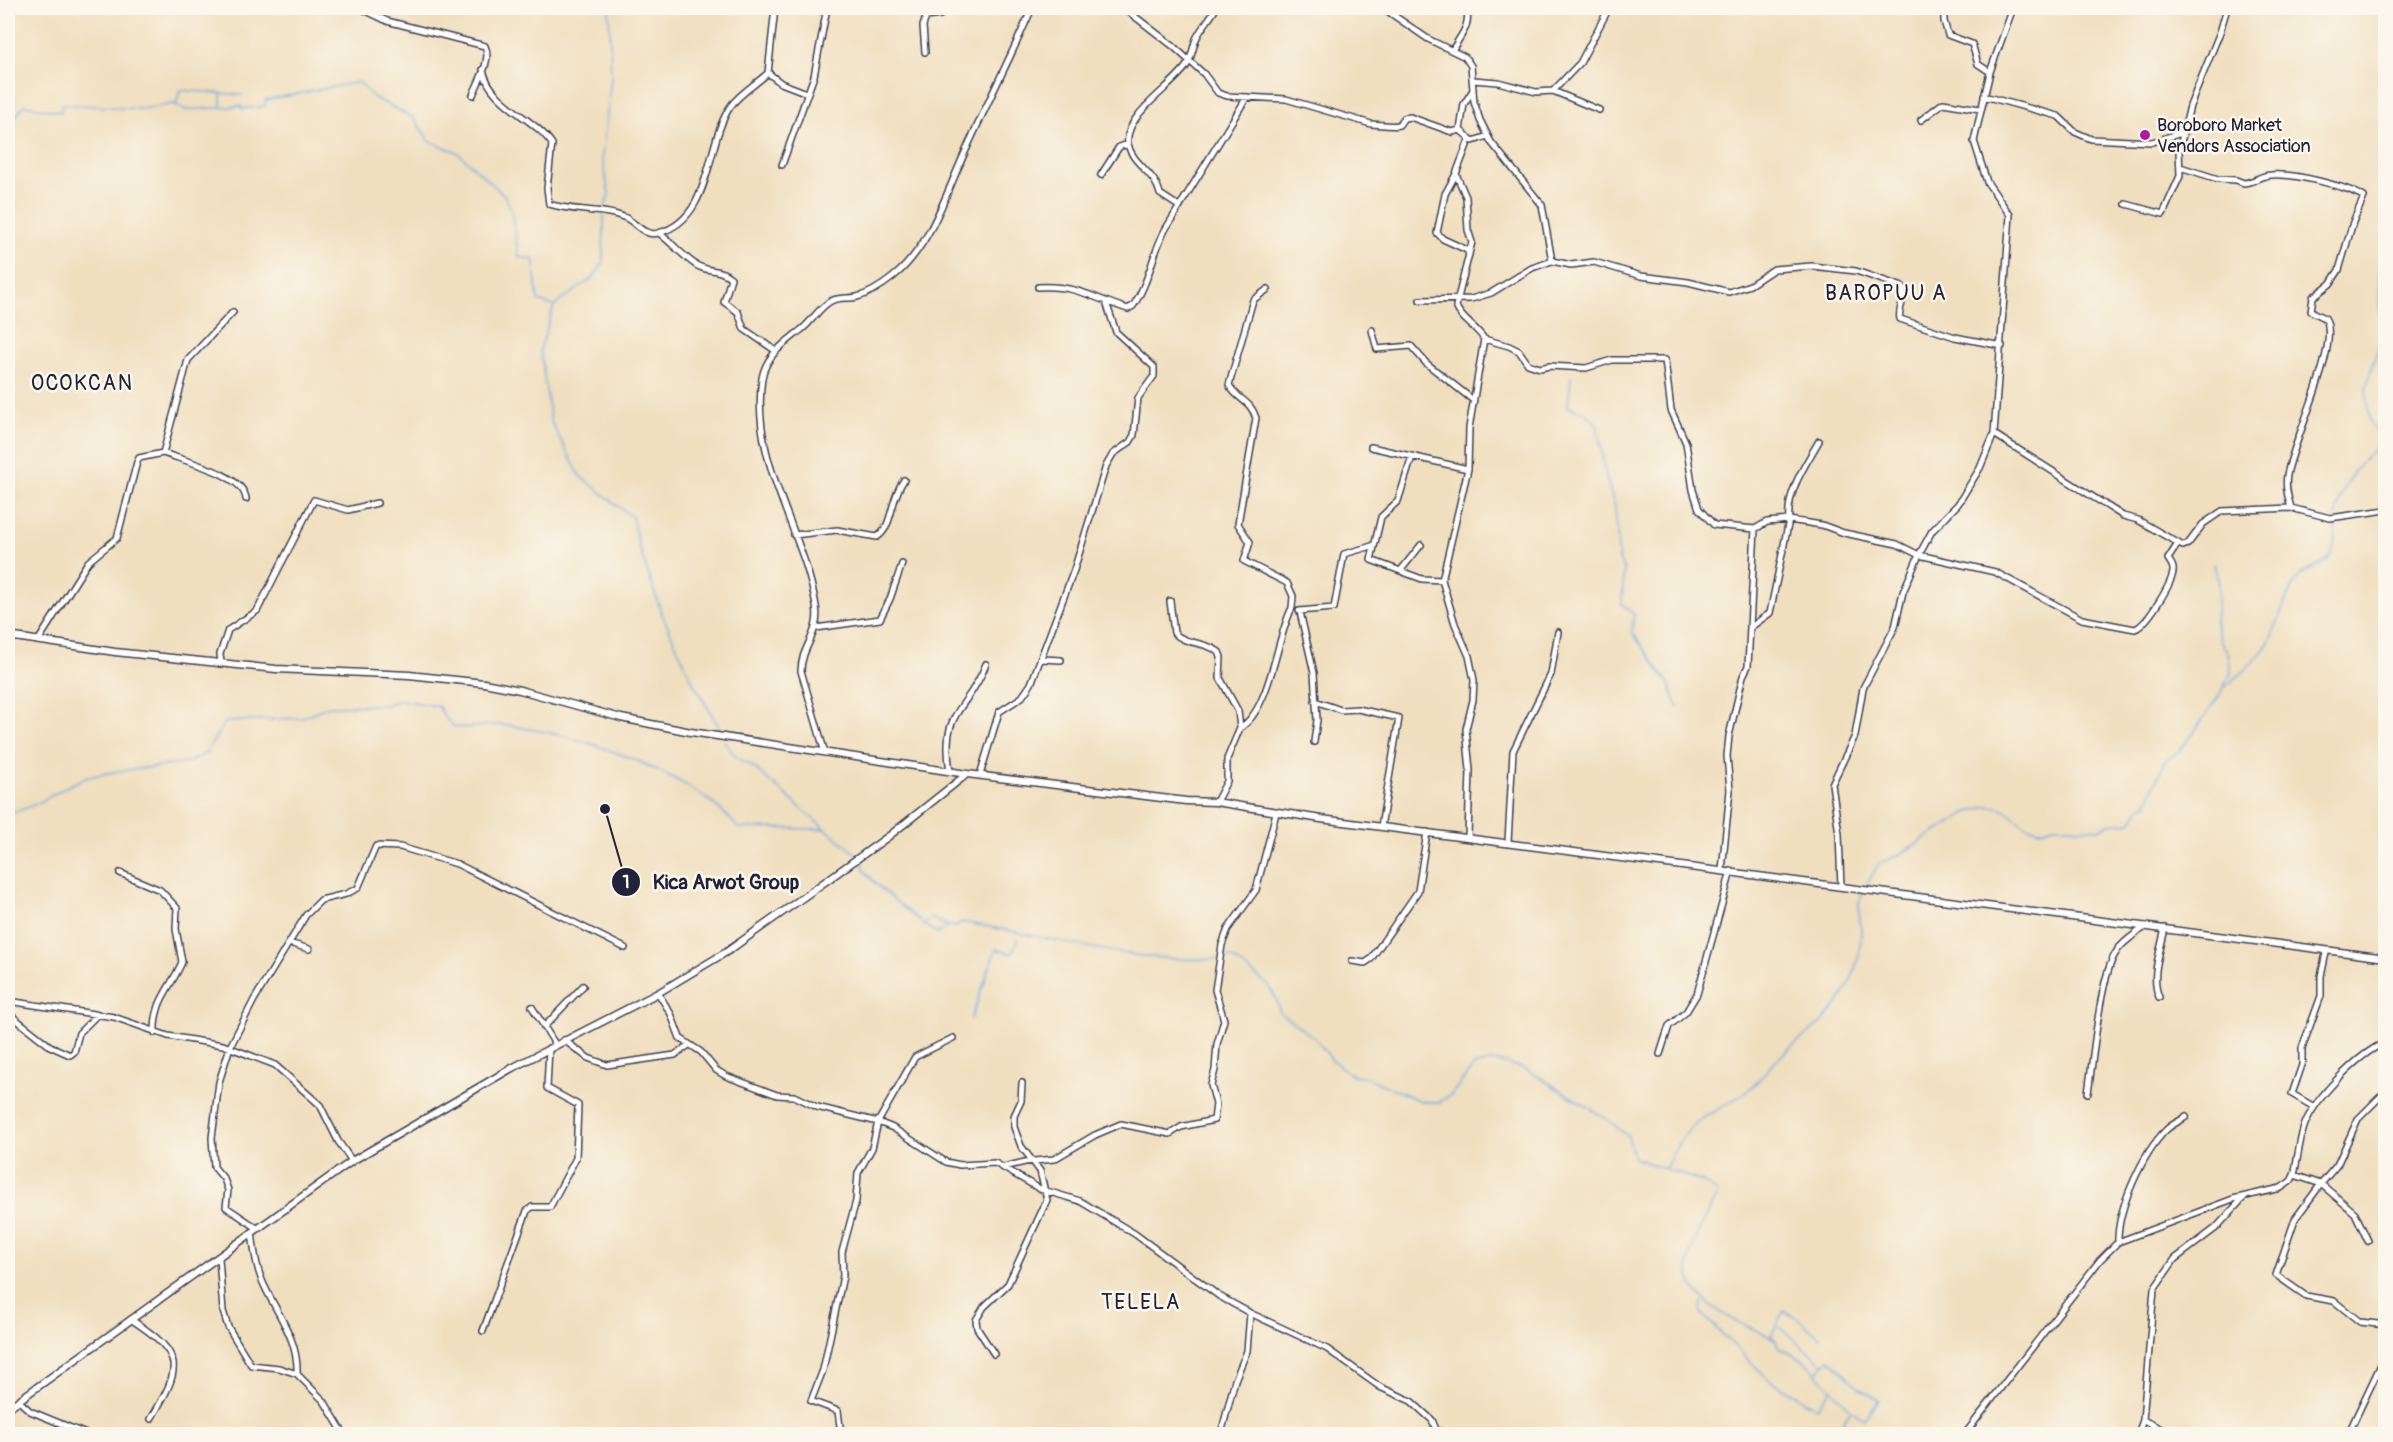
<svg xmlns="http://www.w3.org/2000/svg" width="2393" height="1442" font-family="Pangolin,sans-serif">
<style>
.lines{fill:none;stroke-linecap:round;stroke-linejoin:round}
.stream{stroke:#6da6dd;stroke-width:1.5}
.minor-casing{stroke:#413e4f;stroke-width:8}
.tertiary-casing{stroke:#413e4f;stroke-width:9}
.minor{stroke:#fff;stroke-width:5}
.tertiary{stroke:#fff;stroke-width:6}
.poi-dot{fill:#b5179e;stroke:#fbf7ec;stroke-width:2}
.labels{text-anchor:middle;stroke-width:5;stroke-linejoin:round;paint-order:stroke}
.poi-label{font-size:18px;fill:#22223b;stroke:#fbf7ec;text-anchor:start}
.quarter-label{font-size:21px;letter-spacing:1.5px;fill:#22223b;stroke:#fbf7ec}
.leader{fill:none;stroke:#22223b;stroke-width:2}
.callout-dot{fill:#22223b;stroke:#fbf7ec;stroke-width:2}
.mark-label{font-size:18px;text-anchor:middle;font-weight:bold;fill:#fff}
.callout-label{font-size:20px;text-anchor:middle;font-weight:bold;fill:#22223b;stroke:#fbf7ec;stroke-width:5;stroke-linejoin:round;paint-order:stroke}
</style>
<rect width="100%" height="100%" fill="#fbf7ec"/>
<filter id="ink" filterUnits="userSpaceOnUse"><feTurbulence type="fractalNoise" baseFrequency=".0167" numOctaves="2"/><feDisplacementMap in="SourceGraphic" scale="12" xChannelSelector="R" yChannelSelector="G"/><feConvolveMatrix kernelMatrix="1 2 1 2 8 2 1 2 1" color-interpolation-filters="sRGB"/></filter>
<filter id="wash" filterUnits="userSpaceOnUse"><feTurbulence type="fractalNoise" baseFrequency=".008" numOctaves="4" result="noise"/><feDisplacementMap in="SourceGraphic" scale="24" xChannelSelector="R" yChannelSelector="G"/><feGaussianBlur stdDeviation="1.35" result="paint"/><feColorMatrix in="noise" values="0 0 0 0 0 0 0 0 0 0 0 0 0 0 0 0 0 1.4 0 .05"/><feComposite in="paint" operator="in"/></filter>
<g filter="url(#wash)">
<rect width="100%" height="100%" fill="#f0dfbf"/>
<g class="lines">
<path class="stream" d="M 604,8 L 605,8
M 176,105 L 180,90 L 242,95
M 221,106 L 221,94
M 8,122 L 12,122 L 24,105 L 61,112 L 62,104 L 141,109 L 174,104 L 186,110 L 241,106 L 242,109 L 266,106 L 265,100 L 359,82 L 374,98 L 414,118 L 429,141 L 457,152 L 504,195 L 511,209 L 519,258 L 533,258 L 538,301 L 554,306 L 540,350 L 551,422 L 580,476 L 632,517 L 639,547 L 662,614 L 694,684 L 723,734
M 604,211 L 609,194 L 602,157 L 611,78 L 609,8
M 555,305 L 594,277 L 603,263 L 604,215
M 1571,377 L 1568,407 L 1586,413 L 1597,424 L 1606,477 L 1615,507 L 1619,559 L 1624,570 L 1622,604 L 1634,615 L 1632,632 L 1669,684 L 1678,707
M 2336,516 C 2338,501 2346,483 2355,470 C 2363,459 2374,452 2380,440 L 2370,422 L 2366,389 L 2373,362 L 2384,332 L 2379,302 L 2381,251 L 2386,228
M 2224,688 C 2239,674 2256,662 2267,645 C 2280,624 2283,597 2299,577 C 2309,566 2326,567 2332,553 C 2336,543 2335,531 2335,520
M 724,741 L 737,758 L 751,765 L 824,828
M 8,812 C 39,810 60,785 89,777 C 122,768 157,769 191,761 L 206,753 L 225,722 L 300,718 L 329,706 L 385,705 L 400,700 L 438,706 L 445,718 L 454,727 C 467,729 482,725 495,725 C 504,724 514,726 522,728 C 587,736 696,776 738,828 L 826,829 L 859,856
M 862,859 C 863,862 863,864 863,867 C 865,878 926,927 938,934 L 947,926 L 957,927 L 961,922 C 1046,935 1131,964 1218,959
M 1865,888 L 1879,863 L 1897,856 L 1966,813 L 1987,806 L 2002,808 L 2029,828 L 2040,830 L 2054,826 L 2099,829 L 2109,824 L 2131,822 L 2142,806 L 2146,805 L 2164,762 L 2179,751 L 2190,738 L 2219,696 L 2231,673 L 2228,652 L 2221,642 L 2215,623 L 2219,584 L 2214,564
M 923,926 L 931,918 L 946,925
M 1223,958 L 1230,957 L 1238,962 L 1268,985 L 1276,998 L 1280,1013 L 1315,1038 L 1332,1060 L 1350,1074 L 1365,1077 L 1421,1101 L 1438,1103 L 1451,1095 L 1474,1066 L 1493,1061 L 1524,1068 L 1604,1117 L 1628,1136 L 1634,1158 L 1703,1182 L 1718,1193 C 1709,1212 1689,1245 1688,1266 C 1687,1305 1746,1325 1775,1339 L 1779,1348 L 1804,1360 L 1851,1410 L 1842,1423 L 1857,1434
M 971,1019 L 996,949 L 1012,954 L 1018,938
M 1666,1167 C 1691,1113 1705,1121 1747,1091 C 1759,1082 1768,1068 1779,1058 C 1797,1040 1822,1026 1837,1005 C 1851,984 1861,958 1861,932 C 1861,917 1855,906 1863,893
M 1702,1303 L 1701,1313 L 1768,1379 L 1817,1408 L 1831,1390
M 1779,1327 L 1823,1364
M 1771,1336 L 1784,1311 L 1797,1318 L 1820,1338
M 1816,1373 L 1829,1359 L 1860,1389 L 1879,1400 L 1864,1419 L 1851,1410"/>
</g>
</g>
<g filter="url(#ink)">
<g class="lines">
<defs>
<path id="minor" d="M 360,8 L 387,21 L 485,46 C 492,60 478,82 473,95
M 796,8 L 827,11
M 1119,8 L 1129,12 L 1173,46 L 1204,74 L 1218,93 L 1227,96 L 1286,99 L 1371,124 C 1379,124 1391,127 1399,125 L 1404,118 L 1410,117 L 1452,132 L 1460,130
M 1383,8 L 1428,39 L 1465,57 L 1471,66 L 1474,102 L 1480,120 L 1491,142 L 1542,205 L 1552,261
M 1944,8 L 1944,21 L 1948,35 L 1972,44 L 1978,64 L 1990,72
M 1453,49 C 1462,33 1470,27 1467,8
M 925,52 L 923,26 L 926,17 L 940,15 L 949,8
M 483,70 C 491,105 534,117 552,144 L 547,188 L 549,204 C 573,212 603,208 626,218 C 636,223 645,237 658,233 C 713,219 705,145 730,107 C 739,94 756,84 768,73 L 775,8
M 768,73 L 781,83 L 807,93
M 1473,80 L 1498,82 L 1536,92 L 1553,91 L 1580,63 L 1609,8
M 1473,90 L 1464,104 L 1460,130 L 1473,141 L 1488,136
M 1553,91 L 1599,110
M 1984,96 L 2058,116 L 2075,132 L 2091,139 L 2152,142 L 2181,133
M 1921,120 L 1943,103 L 1980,109
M 782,165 L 814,76 L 827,8
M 2180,167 L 2218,179 L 2236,180 L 2244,183 C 2254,182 2261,175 2271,175 C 2293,173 2347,186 2364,197 L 2353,222 L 2339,270 L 2330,284 L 2313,297 L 2311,311 L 2325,318 C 2342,343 2292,443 2287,475 C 2285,486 2288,497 2291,508
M 1456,174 L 1445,194 L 1437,233 L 1443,239 L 1467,250 L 1469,255
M 1101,175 L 1119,147 L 1128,144
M 2126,204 L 2163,214 L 2180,176 L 2179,150 L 2190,106 L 2220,32 L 2227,8
M 1180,207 L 1160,194 C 1156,173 1132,164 1128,144 C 1123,115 1173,87 1187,65 C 1192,57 1193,47 1196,39 C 1201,28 1210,19 1216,8
M 659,233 C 672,243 683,256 696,265 C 709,273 718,267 731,278 L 724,302 L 738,312 L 744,329 L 776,351
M 1038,287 C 1078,285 1092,298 1128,309 L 1133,306 C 1149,283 1152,255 1165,230 L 1247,97
M 1420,300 L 1471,299 L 1491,293 L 1532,268 L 1552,261 L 1571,265 L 1594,262 L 1641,276 L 1688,282 L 1729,292 L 1750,285 L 1774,269 L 1812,266 L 1856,271 L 1903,287 C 1907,299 1897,308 1900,319 L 1955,337 L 2002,346
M 1372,330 L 1377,349 L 1411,346 L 1426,363 L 1473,400
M 1484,339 L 1509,346 L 1519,351 L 1528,364 L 1540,368 L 1549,366 L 1586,368 L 1612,360 L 1665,360 L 1671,410 L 1686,443 L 1693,490 L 1699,509 L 1714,525 L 1755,529 L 1767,522 L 1789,520 C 1786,492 1806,464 1819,441
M 1994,434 L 2123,516 L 2138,520 L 2183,546 L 2188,544 L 2203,524 L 2222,511 L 2291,508 L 2330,518 L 2386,510
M 1371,447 L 1468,469
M 163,453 C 184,461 244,474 246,499
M 1412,457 L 1398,501 L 1381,517 L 1371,560 L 1422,579 L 1442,580
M 794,535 L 837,530 L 877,537 C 893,528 890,498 904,480
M 1401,570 L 1421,545
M 1170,601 L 1174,633 C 1186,645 1205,641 1219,652 L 1221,657 L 1220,678 L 1238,711 L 1240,728 L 1227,759 L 1227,781 L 1216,802
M 1299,611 L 1334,608 L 1344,554 L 1372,546
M 1300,612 L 1314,673 L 1317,720 L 1314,742
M 1751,627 L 1770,613 L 1789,520 L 1822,525 L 1844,533 L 1897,544 L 1919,555 L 1995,572 L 2082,619 L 2135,629 C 2147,625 2171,585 2173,572 C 2174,567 2171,563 2168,559 L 2177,545
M 816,628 L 880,619 L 890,599 L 902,564
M 38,641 L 88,562 L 117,538 L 137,462 L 139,458 L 163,453 L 188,360 L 233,312
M 1042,659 L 1061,660
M 221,664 L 220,654 L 228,630 L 257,611 L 314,500 L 348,510 L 377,503
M 1315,701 L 1341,710 L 1358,709 L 1399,718 L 1381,827
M 1240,728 C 1271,709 1276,638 1292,608 L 1293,596 L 1287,583 L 1244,561 L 1250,542 L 1238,524 L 1256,418 C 1250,399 1238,401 1229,385 L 1253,300 L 1268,289
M 825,753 L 801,671 C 801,646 821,634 816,606 C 803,528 750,462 762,378 C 766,355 785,343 801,330 C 812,322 818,308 831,301 C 839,297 848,299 857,297 C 869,294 883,285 893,277 C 931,247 947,190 967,148 C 988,101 1012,55 1032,8
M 950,771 C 940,708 968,712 986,664
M 980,775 L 999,712 L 1022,697 L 1031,684 L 1074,570 L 1106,466 L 1113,454 L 1130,442 L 1134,435 L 1138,398 L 1154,376 L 1154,367 L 1116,332 L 1106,302
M 1468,837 L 1470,770 L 1466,729 L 1473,700 L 1474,680 L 1469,656 L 1455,624 L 1442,580 L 1468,469 L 1469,428 L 1484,339 C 1476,326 1460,319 1456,306 L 1472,242 L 1468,230 L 1466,197 L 1456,174 L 1469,140
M 1508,842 L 1513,751 L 1551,674 L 1558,632
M 1722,870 L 1730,790 L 1727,756 L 1729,736 L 1743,676 L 1748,666 L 1755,529
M 120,873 L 160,890 L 177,908 L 176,929 L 182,962 C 170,990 154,1000 155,1033
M 1841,887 L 1839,834 L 1832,784 L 1855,736 L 1863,688 L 1895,627 L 1903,592 L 1919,555 L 1932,531 L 1958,504 L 1980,468 L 1994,434 L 2010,215 L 1987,182 L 1974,141 L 1990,72 L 2013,8
M 289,943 L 309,949
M 1352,961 L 1365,963 L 1371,959 L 1418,891 L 1427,832
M 658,993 L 671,1014 L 680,1038 L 701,1052 L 716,1070 L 726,1076 L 777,1095 L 794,1096 L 817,1107 L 878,1122 L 893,1128 L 946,1162 L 960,1165 L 995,1163 L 1040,1189 L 1080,1201 L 1135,1234 L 1219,1296 L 1250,1313 L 1327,1349 L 1380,1387 L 1411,1401 L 1432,1420 L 1438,1434
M 2159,997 C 2150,976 2161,950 2165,928
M 8,1001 L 114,1017 L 168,1036 L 223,1045 L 275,1065 L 320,1105 L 338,1141 L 352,1161
M 532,1007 L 555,1044
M 8,1013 L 50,1046 L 70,1055 L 74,1052 L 79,1033 L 98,1014
M 544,1027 L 583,986
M 564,1040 L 588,1058 L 607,1065 L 675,1055 L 689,1045
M 1660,1054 L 1669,1026 L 1686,1012 L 1697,994 L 1731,871
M 2088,1093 C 2093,1061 2100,974 2117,951 C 2123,941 2136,934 2146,926
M 2314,1107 L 2292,1094 L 2302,1065 L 2302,1048 L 2321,996 L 2321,976 L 2326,953
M 1004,1167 L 1025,1162 L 1054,1159 L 1095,1135 L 1121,1124 L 1170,1134 L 1181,1127 L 1214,1120 L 1216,1104 L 1211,1085 L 1215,1070 L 1217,1044 L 1224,1020 L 1215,990 L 1222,945 L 1228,929 L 1256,890 L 1276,813
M 2294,1175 C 2298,1159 2299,1140 2305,1124 C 2316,1097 2358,1054 2386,1042
M 257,1228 L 226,1207 L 228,1190 L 224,1179 L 214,1167 L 212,1138 L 219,1082 L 230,1047 L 254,1000 L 306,915 L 321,900 L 346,894 L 358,888 L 376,846 L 400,847 L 457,864 L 625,948
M 252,1232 C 254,1248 255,1263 261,1278 C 274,1311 299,1337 297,1374 L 324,1401 L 344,1434
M 2368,1241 L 2355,1213 L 2321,1184 L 2295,1219 L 2276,1275 L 2306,1296 L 2334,1301 L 2360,1322 L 2386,1325
M 2118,1242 C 2117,1209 2143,1153 2166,1130 C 2172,1124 2180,1121 2186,1117
M 219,1258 L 223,1311 L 228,1327 L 251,1365 L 279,1368 L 297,1374
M 132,1320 C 185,1355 182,1367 151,1419
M 483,1331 L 527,1211 L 532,1207 L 550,1207 L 576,1158 L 578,1105 L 547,1088 L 549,1048
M 994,1354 L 977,1328 L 976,1320 L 984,1307 L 1008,1284 L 1047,1200 L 1040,1171 L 1021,1146 L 1014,1127 L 1014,1116 L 1021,1101 L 1022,1083
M 19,1401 L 30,1411 L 86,1434
M 841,1434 L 838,1411 L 811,1401 L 823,1370 L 843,1276 L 842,1252 L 856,1201 L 858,1173 L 872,1148 L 878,1122 L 915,1057 L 953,1038
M 1221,1434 L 1235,1380 L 1247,1351 L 1250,1313
M 1965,1434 L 2100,1260 L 2118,1242 L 2233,1199 L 2281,1188 L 2291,1181 L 2294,1175 L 2321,1184 L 2337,1165 L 2358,1119 L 2386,1091
M 2138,1434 L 2143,1420
M 2172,1434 L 2143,1420 L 2154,1289 L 2175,1259 L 2216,1228 L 2244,1197
M 2348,1434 L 2386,1354"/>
<path id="tertiary" d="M 8,636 L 115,652 L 276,669 L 409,675 L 484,683 L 520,690 L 621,718 L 691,732 L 967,774 L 1186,801 L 1216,802 L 1321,819 L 2386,958
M 8,1408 L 352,1161 L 512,1068 L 658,993 L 728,951 L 889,836 L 967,774"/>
</defs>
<use href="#minor" class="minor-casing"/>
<use href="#tertiary" class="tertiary-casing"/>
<use href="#minor" class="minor"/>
<use href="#tertiary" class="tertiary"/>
</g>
</g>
<circle class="poi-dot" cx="2145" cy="135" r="6"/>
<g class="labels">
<g class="poi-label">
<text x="2157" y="131">Boroboro Market<tspan x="2157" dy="21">Vendors Association</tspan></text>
</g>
<g class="quarter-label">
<text x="1886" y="300">BAROPUU A</text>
<text x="82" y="390">OCOKCAN</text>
<text x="1141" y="1309">TELELA</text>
</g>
</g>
<path class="leader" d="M605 809L626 882"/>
<g class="callout-dot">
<circle cx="605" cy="809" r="6"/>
<circle cx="626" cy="882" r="15"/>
</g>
<g class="mark-label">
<text x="626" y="888">1</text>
</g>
<g class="callout-label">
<text x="726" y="889">Kica Arwot Group</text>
</g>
<rect width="2393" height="1442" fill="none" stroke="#fbf7ec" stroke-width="30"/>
</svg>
